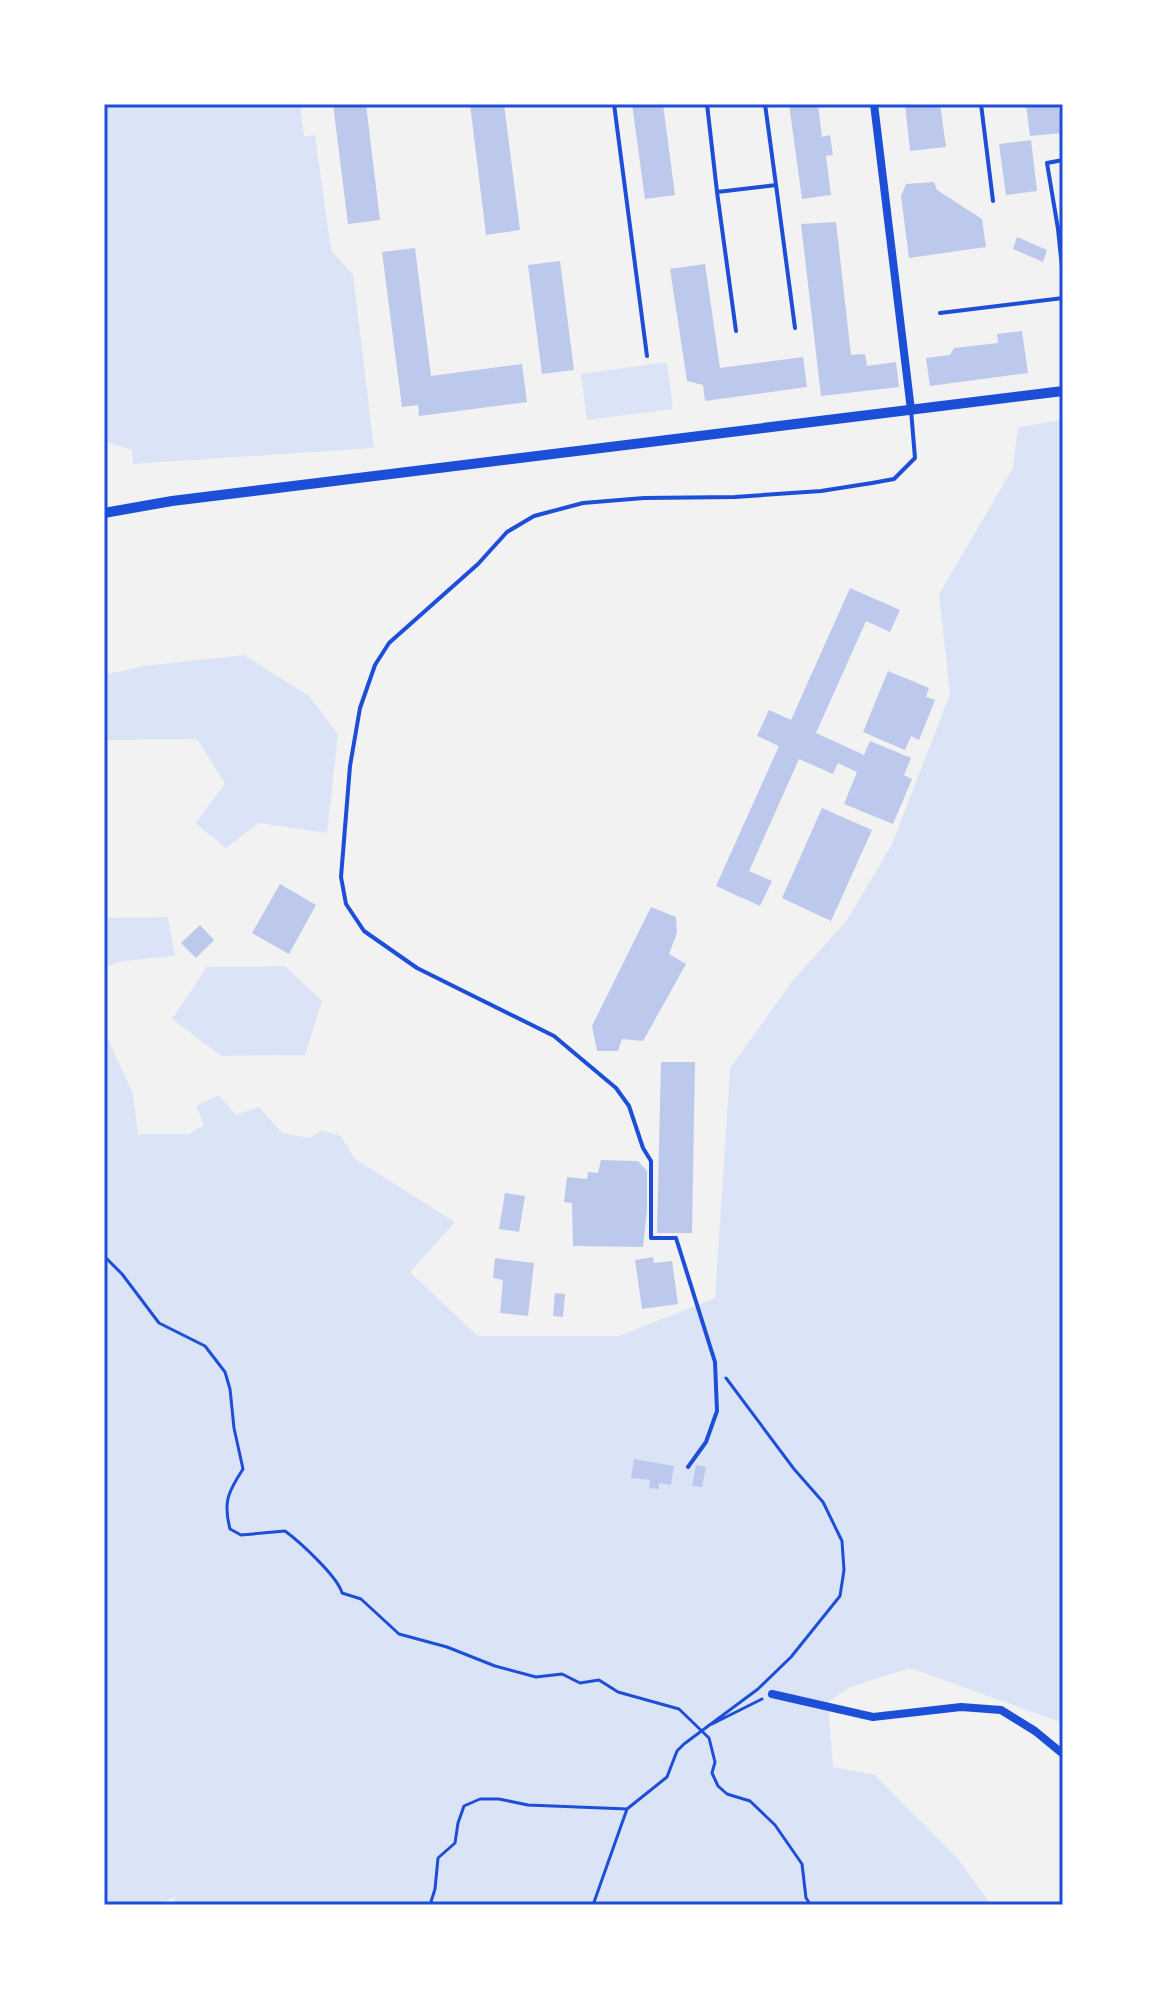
<svg xmlns="http://www.w3.org/2000/svg" width="1167" height="2009" font-family="Raleway,sans-serif">
<style>
.green{fill:#dbe4f7}
.building{fill:#bdc9ec}
.lines{fill:none;stroke-linecap:round;stroke-linejoin:round}
.path{stroke:#1d4ed8;stroke-width:3}
.service{stroke:#1d4ed8;stroke-width:4}
.minor{stroke:#1d4ed8;stroke-width:8}
.tertiary{stroke:#1d4ed8;stroke-width:10}
.neatline{fill:none;stroke:#1d4ed8;stroke-width:3}
</style>
<rect width="100%" height="100%" fill="#f2f2f2"/>
<path class="green" d="M 104,104 L 300,104 L 304,136 L 315,135 L 331,250 L 353,275 L 374,448 L 133,464 L 132,450 L 104,441 Z
M 667,362 L 673,409 L 587,420 L 581,374 Z
M 1063,420 L 1063,1723 L 910,1668 L 850,1687 L 828,1702 L 833,1767 L 875,1775 L 959,1860 L 991,1905 L 175,1905 L 174,1897 L 157,1905 L 104,1905 L 104,1030 L 133,1094 L 138,1134 L 189,1134 L 204,1125 L 196,1106 L 219,1095 L 236,1115 L 259,1107 L 282,1133 L 310,1138 L 321,1130 L 341,1136 L 355,1159 L 455,1222 L 410,1272 L 478,1336 L 619,1336 L 715,1298 L 730,1068 L 794,979 L 847,920 L 892,844 L 950,694 L 939,594 L 1013,468 L 1018,427 Z
M 244,655 L 309,696 L 338,734 L 327,833 L 259,823 L 226,848 L 195,823 L 225,784 L 197,739 L 104,740 L 104,675 L 144,666 Z
M 168,917 L 175,956 L 123,961 L 104,967 L 104,918 Z
M 285,966 L 322,1001 L 305,1055 L 221,1056 L 172,1019 L 207,967 Z"/>
<path class="building" d="M 333,104 L 366,104 L 380,220 L 348,224 Z
M 470,104 L 504,104 L 520,230 L 486,235 Z
M 632,104 L 663,104 L 675,195 L 645,199 Z
M 789,104 L 818,104 L 822,137 L 830,135 L 833,155 L 826,156 L 831,195 L 802,199 Z
M 905,104 L 940,104 L 946,147 L 910,151 Z
M 1026,104 L 1058,104 L 1062,133 L 1030,136 Z
M 1031,140 L 1037,191 L 1006,195 L 999,144 Z
M 934,182 L 937,190 L 982,219 L 986,247 L 909,258 L 901,196 L 906,184 Z
M 836,222 L 851,355 L 865,354 L 867,366 L 896,362 L 899,387 L 821,396 L 801,224 Z
M 1017,237 L 1047,250 L 1043,262 L 1013,249 Z
M 415,248 L 431,376 L 522,364 L 527,402 L 419,416 L 418,405 L 402,407 L 382,252 Z
M 560,261 L 574,370 L 542,374 L 528,265 Z
M 705,264 L 720,368 L 803,357 L 807,387 L 705,401 L 703,385 L 687,381 L 670,269 Z
M 1022,331 L 1028,373 L 930,386 L 926,358 L 950,355 L 954,348 L 998,343 L 997,334 Z
M 850,588 L 900,610 L 890,632 L 866,621 L 816,733 L 864,755 L 870,741 L 911,758 L 904,775 L 912,779 L 893,824 L 844,804 L 857,772 L 838,763 L 833,774 L 799,759 L 749,871 L 772,881 L 760,906 L 716,886 L 779,746 L 757,736 L 769,710 L 791,720 Z
M 888,671 L 929,688 L 926,697 L 935,700 L 919,740 L 911,736 L 905,750 L 863,732 Z
M 822,808 L 872,830 L 831,921 L 782,898 Z
M 280,884 L 316,905 L 289,954 L 252,933 Z
M 651,907 L 676,917 L 677,933 L 669,954 L 686,964 L 643,1041 L 622,1039 L 618,1051 L 597,1051 L 592,1026 Z
M 200,925 L 214,940 L 196,958 L 181,943 Z
M 661,1062 L 695,1062 L 692,1233 L 657,1233 Z
M 601,1160 L 638,1161 L 647,1171 L 647,1210 L 643,1247 L 573,1246 L 572,1203 L 564,1202 L 567,1177 L 587,1179 L 588,1172 L 598,1173 Z
M 505,1193 L 525,1196 L 519,1232 L 499,1229 Z
M 653,1257 L 654,1263 L 672,1261 L 678,1304 L 642,1309 L 635,1260 Z
M 495,1258 L 534,1263 L 528,1316 L 500,1313 L 503,1280 L 493,1278 Z
M 555,1293 L 565,1294 L 563,1317 L 553,1316 Z
M 634,1459 L 674,1466 L 671,1485 L 659,1483 L 659,1489 L 649,1488 L 650,1480 L 631,1478 Z
M 696,1465 L 706,1467 L 702,1487 L 692,1486 Z"/>
<g class="lines">
<path class="path" d="M 104,1256 L 122,1274 L 159,1323 L 205,1346 L 225,1372 L 230,1389 L 234,1428 L 243,1469 C 228,1492 223,1502 230,1529 L 241,1535 L 285,1531 C 300,1542 338,1577 342,1593 L 361,1599 L 399,1634 L 447,1647 L 495,1666 L 536,1677 L 562,1674 L 580,1683 L 599,1680 L 618,1692 L 679,1709 L 709,1738 L 715,1762 L 712,1773 L 718,1786 L 727,1794 L 750,1801 L 775,1825 L 802,1864 L 806,1898 L 811,1905
M 712,1724 L 762,1699
M 430,1905 L 435,1889 L 438,1858 L 455,1843 L 458,1823 L 464,1806 L 480,1799 L 499,1799 L 528,1805 L 627,1809
M 593,1905 L 627,1809 L 667,1777 L 677,1751 L 684,1744 L 758,1689 L 791,1657 L 840,1596 L 844,1570 L 842,1541 L 823,1502 L 794,1469 L 726,1378"/>
<path class="service" d="M 614,104 L 647,356
M 707,104 L 717,192 L 776,185 L 765,104
M 981,104 L 993,201
M 776,185 L 795,328
M 717,192 L 736,331
M 1063,228 L 1058,229 L 1063,277
M 1058,229 L 1047,163 L 1063,160
M 940,313 L 1063,298
M 688,1467 L 706,1442 L 717,1411 L 715,1362 L 676,1238 L 651,1238 L 651,1161 L 643,1148 L 629,1106 L 616,1088 L 554,1036 L 417,968 L 364,931 L 346,904 L 341,877 L 350,766 L 360,708 L 375,665 L 389,643 L 478,564 L 507,532 L 534,516 L 583,503 L 644,498 L 735,497 L 821,491 L 872,483 L 894,479 L 915,458 L 911,410"/>
<path class="minor" d="M 874,104 L 911,410
M 772,1694 L 873,1717 L 961,1707 L 1001,1710 L 1035,1731 L 1063,1754"/>
<path class="tertiary" d="M 104,513 L 172,501 L 1063,391"/>
</g>
<rect width="1167" height="2009" fill="none" stroke="#ffffff" stroke-width="212"/>
<rect x="106" y="106" width="955" height="1797" class="neatline"/>
</svg>
